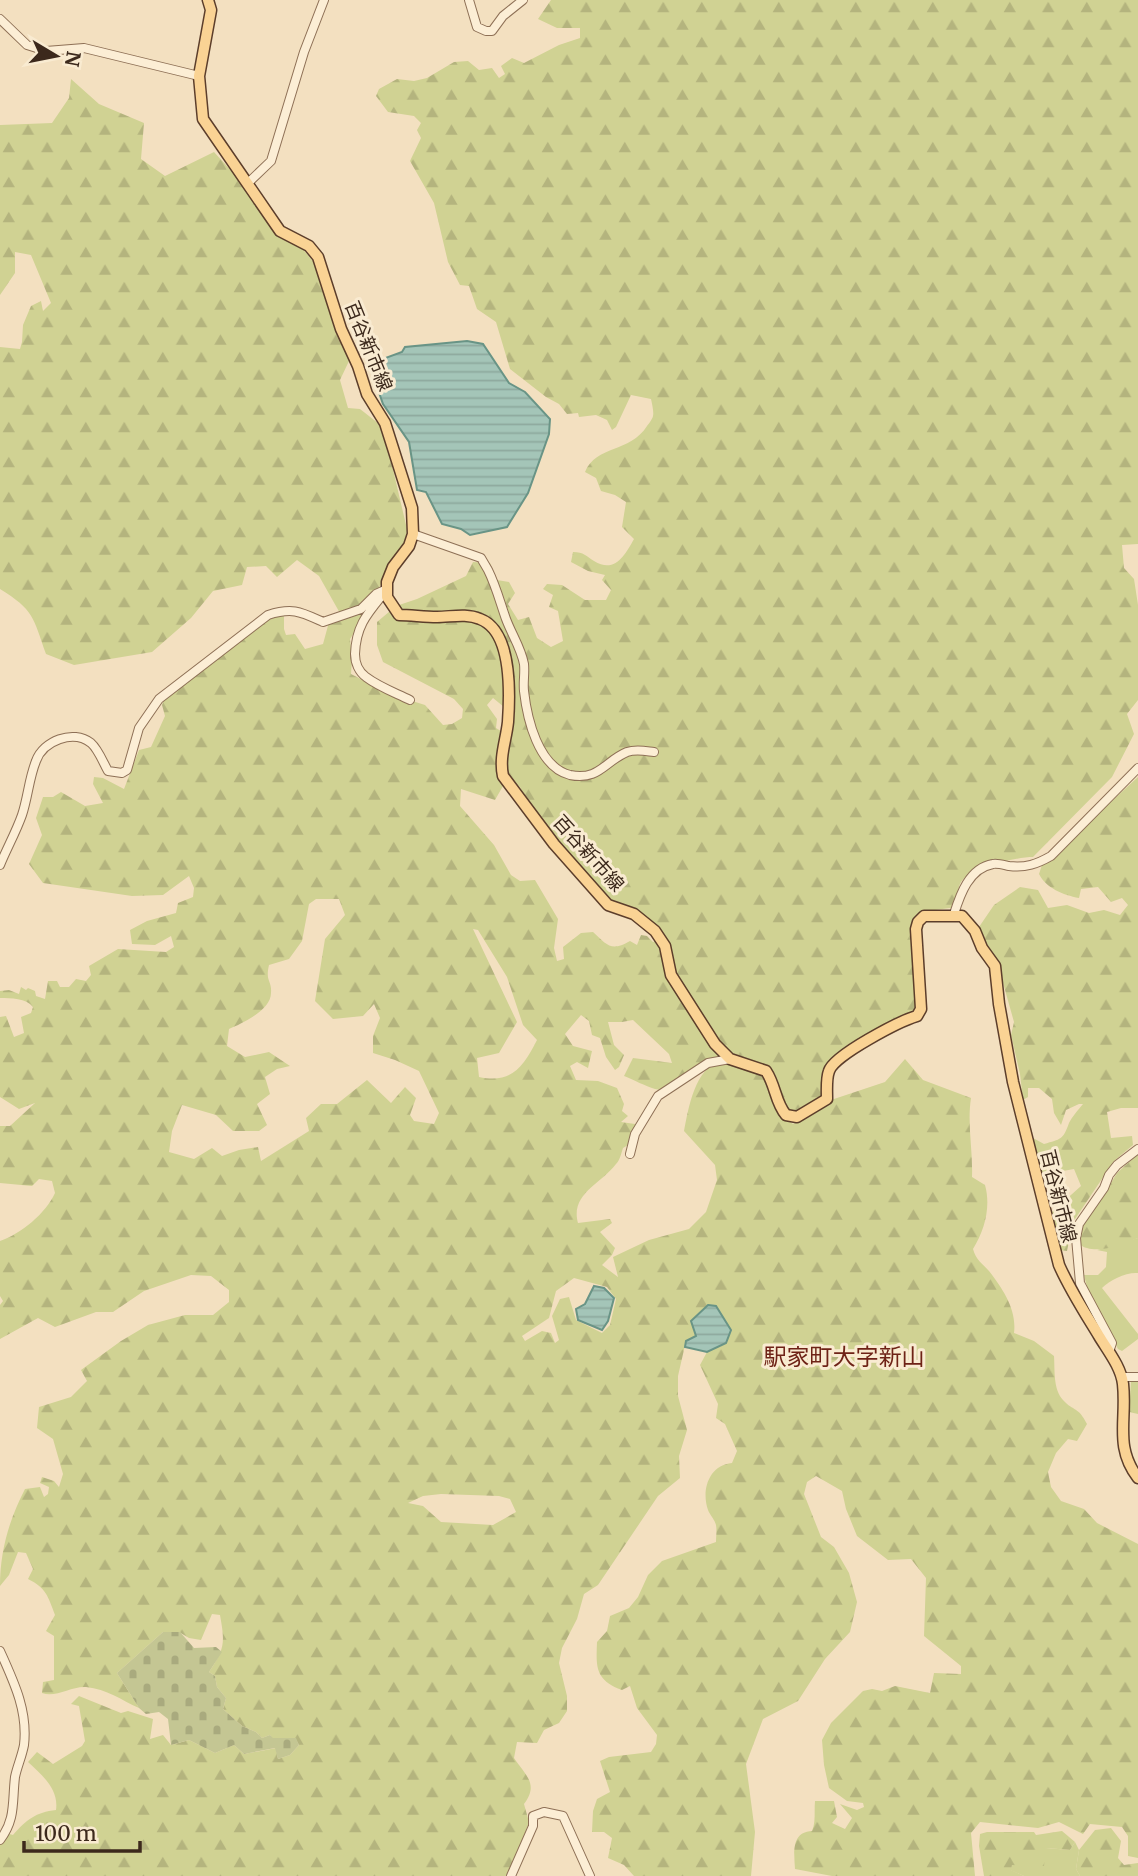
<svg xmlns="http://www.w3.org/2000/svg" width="1138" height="1876" font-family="Merriweather,'Noto Sans JP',serif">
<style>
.grass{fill:#d0d293}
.forest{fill:url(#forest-firs);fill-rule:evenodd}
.cemetery{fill:url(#cemetery-stones)}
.water{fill:url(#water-rules);stroke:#699486;stroke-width:2}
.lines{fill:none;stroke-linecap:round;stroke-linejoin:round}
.minor-casing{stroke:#8e7056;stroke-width:10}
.major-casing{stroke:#5c3e2b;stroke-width:13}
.minor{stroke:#fceed5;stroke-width:8}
.major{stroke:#fad394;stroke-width:10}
.labels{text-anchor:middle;stroke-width:6;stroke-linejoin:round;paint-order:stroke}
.street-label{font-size:19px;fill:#3c291c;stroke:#f9ebd1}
.quarter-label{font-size:23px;fill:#6e2216;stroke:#f9ebd1}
</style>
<defs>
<pattern id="forest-firs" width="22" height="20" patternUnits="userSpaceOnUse" patternTransform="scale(1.75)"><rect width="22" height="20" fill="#d0d293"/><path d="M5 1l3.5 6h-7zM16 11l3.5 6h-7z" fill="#b4b47e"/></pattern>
<pattern id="cemetery-stones" width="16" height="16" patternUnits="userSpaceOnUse" patternTransform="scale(1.75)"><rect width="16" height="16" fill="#c4c693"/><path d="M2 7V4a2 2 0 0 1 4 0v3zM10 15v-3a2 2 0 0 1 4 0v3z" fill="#a9aa7e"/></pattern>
<pattern id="water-rules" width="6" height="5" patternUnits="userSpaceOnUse" patternTransform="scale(1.75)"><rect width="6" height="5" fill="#a4c5b8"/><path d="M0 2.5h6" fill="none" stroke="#8ea99e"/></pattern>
</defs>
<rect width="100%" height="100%" fill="#f3e0c0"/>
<path class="grass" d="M 1138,1238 L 1138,1273 C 1126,1272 1110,1280 1102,1288 L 1138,1334 L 1138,1339 L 1122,1351 L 1118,1349 L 1087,1287 L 1084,1275 L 1098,1275 L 1106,1267 L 1107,1252 L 1097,1250 Z
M 1075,1842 L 1079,1850 L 1076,1869 L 1080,1876 L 1024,1876 L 1010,1870 L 1012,1865 L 1046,1848 L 1070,1850 Z"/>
<path class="forest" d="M 551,0 L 1138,0 L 1138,544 L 1122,545 L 1124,568 L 1134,579 L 1138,605 L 1138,700 L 1127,714 L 1134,734 L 1112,777 L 1033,857 C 1016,857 970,868 961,882 C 957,888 958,901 958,909 L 950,908 L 920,912 L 911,926 L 916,1015 L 884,1025 L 836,1058 L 825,1070 L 824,1098 L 798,1115 L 786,1111 L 770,1067 L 731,1053 L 720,1045 L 683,994 L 675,976 L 670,949 L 662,932 L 634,911 L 609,904 L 573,863 L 574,858 L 559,847 L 526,801 L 520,787 L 507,779 L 505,762 L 515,711 L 511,700 L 504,707 L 493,698 L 487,705 L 497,719 L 496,728 L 504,733 L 496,762 L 503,786 L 495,800 L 461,789 L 460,806 L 494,845 L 511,875 L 520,881 L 535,880 L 558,919 L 554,948 L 557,961 L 564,959 L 563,947 L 581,933 L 593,932 C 607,945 611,952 630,941 L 637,945 L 641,935 L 647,936 L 653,942 L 659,939 L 678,995 L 714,1044 L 727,1056 C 690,1057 687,1096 655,1089 C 645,1086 634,1080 624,1076 L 633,1058 L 672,1063 L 669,1054 L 633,1020 L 622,1022 L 608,1022 L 614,1045 L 624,1055 L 619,1067 L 615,1070 L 606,1057 L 600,1038 L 592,1035 L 589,1021 L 581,1015 L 565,1034 L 573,1046 L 592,1051 L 588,1068 L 577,1062 L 570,1066 L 576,1080 L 598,1081 L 617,1088 L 624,1104 L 622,1111 L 628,1116 L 621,1122 L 635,1124 L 638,1139 L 623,1148 C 621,1154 620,1160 616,1164 C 601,1184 570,1194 578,1223 L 610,1219 L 612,1223 L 600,1232 L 615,1248 L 612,1255 L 602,1265 L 618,1277 L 613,1257 L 649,1240 L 689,1229 L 706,1212 L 717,1180 L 715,1165 L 684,1131 C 688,1110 695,1066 721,1062 C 733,1060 751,1070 763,1073 L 778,1112 L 793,1124 L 831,1100 L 885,1082 L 905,1059 L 923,1080 L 971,1098 C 967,1124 973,1150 972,1177 L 985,1185 C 991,1206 985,1230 973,1249 C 976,1260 982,1263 989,1271 C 1003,1289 1017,1310 1014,1333 L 1034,1341 L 1054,1356 C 1055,1370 1053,1389 1063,1400 C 1074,1412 1078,1406 1087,1424 L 1077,1441 L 1068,1439 L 1056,1453 L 1048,1472 L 1051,1487 L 1061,1501 L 1084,1509 L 1097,1523 L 1138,1544 L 1138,1858 L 1128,1856 L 1128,1836 L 1122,1827 L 1090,1824 L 1083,1834 L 1059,1822 L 1038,1828 L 980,1822 L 971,1833 L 975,1876 L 832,1876 L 795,1869 C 794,1853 791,1832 812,1831 C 816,1822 814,1811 815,1801 L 834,1801 L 837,1817 L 832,1823 L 845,1829 L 852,1818 L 840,1804 L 857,1810 L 864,1807 L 863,1803 L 847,1801 L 829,1788 L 824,1765 L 822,1740 L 831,1723 L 863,1691 L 872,1689 L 882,1691 L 895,1686 L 930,1693 L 934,1673 L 961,1674 L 961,1666 L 924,1636 L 926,1578 L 911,1559 L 888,1560 L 857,1536 L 846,1509 L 842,1491 L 816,1476 L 807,1482 L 804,1494 L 821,1537 L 834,1547 L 849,1573 L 857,1602 L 850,1632 L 825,1659 L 798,1701 L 763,1719 L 746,1764 L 755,1832 L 751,1876 L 634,1876 L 624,1865 L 608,1858 L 612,1838 L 604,1832 L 592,1832 L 593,1811 L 597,1799 L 610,1792 L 600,1761 L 609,1757 L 651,1752 L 656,1744 L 657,1735 L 637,1708 L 630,1686 L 622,1690 C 595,1680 596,1667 597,1642 L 607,1631 L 610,1616 L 629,1608 L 638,1597 L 648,1575 L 662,1561 L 716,1542 C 716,1537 717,1530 716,1525 C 715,1520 710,1515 708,1510 C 701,1490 709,1465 732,1463 L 737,1451 L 725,1424 L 716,1418 L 718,1404 L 700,1365 L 707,1352 L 726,1343 L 730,1330 L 716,1306 L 708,1305 L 691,1321 L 696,1337 L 686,1341 L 678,1376 L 678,1396 L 687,1430 L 679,1456 L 680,1478 L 658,1496 L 598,1585 L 584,1594 L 577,1619 L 562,1648 L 559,1663 L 567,1696 L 567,1711 L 559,1723 L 544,1730 L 537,1743 L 517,1742 L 514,1758 C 526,1776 539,1784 524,1804 L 529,1822 L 509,1876 L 0,1876 L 0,1838 L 6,1833 L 13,1835 C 26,1820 36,1812 56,1810 C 59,1789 42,1775 28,1762 L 37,1752 L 53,1764 L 82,1746 L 85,1741 L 79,1706 L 71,1704 L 79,1696 L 121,1713 L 128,1711 L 153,1719 L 150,1739 L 163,1735 L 171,1745 L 189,1740 L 215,1753 L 234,1745 L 244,1754 L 276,1748 L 278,1759 L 290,1755 L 299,1745 L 295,1738 L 272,1738 L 270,1735 L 262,1738 L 256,1732 L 242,1726 L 223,1709 L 226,1698 L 217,1687 L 215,1676 L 209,1672 C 225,1648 225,1643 220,1615 L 212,1614 L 201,1640 L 189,1638 L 179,1632 L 163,1632 L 117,1673 L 139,1708 C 121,1700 107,1689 86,1687 C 71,1686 56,1698 42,1693 L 43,1682 L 54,1680 L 54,1636 L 46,1631 L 55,1615 C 48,1596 46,1588 28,1579 L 33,1569 L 26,1553 L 18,1552 L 9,1575 L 0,1586 C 0,1551 9,1520 25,1489 L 40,1487 L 44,1497 L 48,1494 L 49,1487 L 40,1483 L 42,1477 L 54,1481 L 59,1487 L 63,1474 L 53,1439 L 37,1428 L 39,1407 L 71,1397 L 87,1381 L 81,1370 L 121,1341 L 148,1325 L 185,1315 L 213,1315 L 229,1302 L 229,1290 L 211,1276 L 191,1275 L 144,1291 L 113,1312 L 96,1312 L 55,1327 L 38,1318 L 0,1339 L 0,1305 L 3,1301 L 0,1296 L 0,1241 C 21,1234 46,1213 55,1193 L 52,1181 L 39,1179 L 32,1186 L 0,1183 L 0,1126 L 10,1126 L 35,1103 L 19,1109 L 0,1097 L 0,1017 L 6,1016 L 14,1037 L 24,1033 L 21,1017 L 31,1013 L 33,1007 C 26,998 11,998 0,998 L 0,991 L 9,990 L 19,994 L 21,987 L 26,990 L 28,988 L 35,991 L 36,996 L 45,999 L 48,981 L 57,981 L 60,987 L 69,987 L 76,979 L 86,981 L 91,975 L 89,966 L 118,949 L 166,952 L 174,947 L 171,936 L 155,945 L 132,944 L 130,930 L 147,921 L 176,913 L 178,903 L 193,897 L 194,888 L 189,876 L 163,895 L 132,896 L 43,883 L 29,864 L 42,835 L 36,818 L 43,797 L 53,797 L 61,792 L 85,806 L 103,803 L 93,784 L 94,777 L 103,778 L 124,789 L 139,750 L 151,747 L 165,716 L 162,705 L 166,695 L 272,617 L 284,614 L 284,629 L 286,635 L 295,634 L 305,649 L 323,644 L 329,622 L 362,610 L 376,597 L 350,639 L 352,658 L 351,674 L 390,694 L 425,705 L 443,725 L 452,724 L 462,718 L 463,709 L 454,699 L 383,662 L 377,645 L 377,622 L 396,606 L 417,599 L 466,576 L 473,562 L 490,563 L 497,580 L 509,582 L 515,593 L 508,604 L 518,620 L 529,617 L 537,638 L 551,647 L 563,641 L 558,611 L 549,607 L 553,595 L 543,589 L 547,584 L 562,585 L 585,600 L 606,600 L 611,590 L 602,580 L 605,575 L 588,571 L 571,562 L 573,552 C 584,552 586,556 594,561 C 615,574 625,555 634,539 L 622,527 L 626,502 L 615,495 L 601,491 L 596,478 L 585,472 C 596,445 630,453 647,426 C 648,425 653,418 653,416 C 654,412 652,404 651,399 L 631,395 L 616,427 L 612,430 L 607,420 L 596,415 L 579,417 L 578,413 L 567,414 L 559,404 L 546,397 L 510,369 L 496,322 L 477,309 L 469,286 L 460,285 L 448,262 L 434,203 L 410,161 L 421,138 L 417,130 L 421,123 L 414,116 L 388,112 L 376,96 L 379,89 L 397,79 L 414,81 L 427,78 L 454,62 L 468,61 L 479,70 L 492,68 L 499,78 L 505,74 L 501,66 L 512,58 L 524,63 L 559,45 L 580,38 L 580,28 L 557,28 L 538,19 ZM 316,899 L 339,899 L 345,915 L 325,939 L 315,1001 L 333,1019 L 363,1016 L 374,1004 L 380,1018 L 373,1036 L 373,1053 L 395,1060 L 419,1071 L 439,1113 L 434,1124 L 414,1121 L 410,1115 L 416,1098 L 405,1087 L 391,1103 L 367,1080 L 337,1104 L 321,1104 L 306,1118 L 309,1131 L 261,1161 L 258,1147 L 239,1150 L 222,1156 L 212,1148 L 194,1159 L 169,1152 L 172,1131 L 182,1105 L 216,1115 L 233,1131 L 259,1131 L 267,1125 L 257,1104 L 270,1094 L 265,1077 L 277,1069 L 290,1066 L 269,1052 L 245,1057 L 227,1046 L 229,1029 C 243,1023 271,1010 271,993 C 272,980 265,982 269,965 L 289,959 L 302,941 L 309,904 ZM 473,929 L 478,930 L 507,977 L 523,1025 L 537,1040 C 523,1067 512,1084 479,1077 L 477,1058 L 499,1053 L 517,1022 ZM 574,1278 L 607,1287 L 616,1299 L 610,1325 L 602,1333 L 576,1320 L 569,1297 L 560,1299 L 552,1316 L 559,1340 L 555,1343 L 551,1333 L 542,1331 L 525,1341 L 522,1336 L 549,1318 L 556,1291 ZM 441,1494 L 499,1496 L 510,1499 L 516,1512 L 493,1525 L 441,1522 L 423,1506 L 408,1503 L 423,1496 Z
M 71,79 L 99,104 L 144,123 L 141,159 L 165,176 L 214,152 L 248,189 L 277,236 L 303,249 L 316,265 L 349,361 L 340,380 L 348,408 L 360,409 L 383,427 L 407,529 L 406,545 L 389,568 L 379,588 L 362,605 L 341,615 L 319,576 L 297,560 L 277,577 L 266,566 L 247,567 L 242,585 L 213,591 L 191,618 L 152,652 L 74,665 L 46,654 C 33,617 34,610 0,589 L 0,347 L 20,349 L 22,342 L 23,325 L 31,306 L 41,301 L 43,311 L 51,303 L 31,255 L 15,252 L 15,273 L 0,295 L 0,125 L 52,123 L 69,98 Z
M 1138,777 L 1138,1108 L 1121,1108 L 1107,1112 L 1111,1138 L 1132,1136 L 1133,1145 L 1114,1161 L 1073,1222 L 1067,1251 L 1059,1250 L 1052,1212 L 1081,1186 L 1074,1169 L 1041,1175 L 1033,1138 L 1044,1144 C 1061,1139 1063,1140 1069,1123 C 1072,1117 1078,1110 1083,1104 L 1079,1104 L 1066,1110 L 1061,1125 L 1054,1113 L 1052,1099 L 1039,1088 L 1028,1088 L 1028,1097 L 1023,1100 L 1020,1074 L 1011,1035 L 1014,1022 L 998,965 L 983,945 L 979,927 L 994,905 L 1020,887 L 1038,890 L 1048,908 L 1067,905 L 1089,913 L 1104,910 L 1120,915 L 1128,905 L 1122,898 L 1111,902 L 1098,887 L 1081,889 L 1079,898 C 1063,895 1046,888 1039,874 L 1042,865 Z
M 1138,1154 L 1138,1238 C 1121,1245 1094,1256 1079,1244 L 1084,1219 L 1102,1198 L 1117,1173 Z
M 1131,1381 L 1138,1382 L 1138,1414 L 1129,1412 Z
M 1111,1828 L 1121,1841 L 1118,1858 L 1124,1865 L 1138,1863 L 1138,1876 L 1080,1876 L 1076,1869 L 1079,1850 L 1095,1830 Z
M 1062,1831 L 1075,1842 L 1070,1850 L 1046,1848 L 1044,1866 L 1012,1865 L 1011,1870 L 1024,1876 L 984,1876 L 979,1846 L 980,1834 L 987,1832 L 1034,1832 L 1036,1835 Z"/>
<path class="cemetery" d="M 163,1632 L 180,1632 L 194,1648 L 216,1647 L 222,1652 L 209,1672 L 215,1676 L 217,1687 L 226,1698 L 223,1709 L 242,1726 L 256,1732 L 262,1738 L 270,1735 L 273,1738 L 296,1738 L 299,1745 L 290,1755 L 278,1759 L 275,1748 L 244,1754 L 234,1745 L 215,1753 L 189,1740 L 171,1745 L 168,1719 L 159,1712 L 146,1714 L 139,1708 L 117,1673 Z"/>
<path class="water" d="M 467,341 L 483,344 L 509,383 L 525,392 L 550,419 L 549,434 L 528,493 L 507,527 L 470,535 L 461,529 L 442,524 L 426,492 L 417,490 L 409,442 L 383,404 L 369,364 L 402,352 L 405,347 Z
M 594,1286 L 604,1288 L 614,1298 L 608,1321 L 602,1330 L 578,1320 L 576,1309 L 585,1304 Z
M 708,1305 L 716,1306 L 731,1330 L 726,1343 L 707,1352 L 685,1347 L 686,1341 L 696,1336 L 691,1321 Z"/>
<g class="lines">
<defs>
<path id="minor" d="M 469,0 L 477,27 L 486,31 L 492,31 L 503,16 L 523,0
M 0,19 L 27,45 L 46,51 L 84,48 L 199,76
M 248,183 L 271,161 L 304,52 L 324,0
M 413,534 L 481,558 L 488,570 C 496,586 500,602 506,619 C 512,635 521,648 524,664 C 525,673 523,682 524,691 C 527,718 538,767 570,775 C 599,781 605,761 627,752 C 636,749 645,751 654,752
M 385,592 C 368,613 356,625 355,654 C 355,663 359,672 366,677 C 379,687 396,693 410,700
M 0,865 C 7,848 16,832 22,815 C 28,797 29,778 36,761 C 43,741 73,729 91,743 C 98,749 103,762 108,771 L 122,773 L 127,770 L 139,728 L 159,699 L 268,615 C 293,607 301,612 323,622 L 361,609 L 376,594 L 387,589
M 954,914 C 960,895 969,868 993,864 C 997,863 1004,865 1009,866 C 1026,868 1037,864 1051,856 L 1138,768
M 630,1154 L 635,1134 L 658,1096 L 708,1063 L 730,1059
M 1109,1352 L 1112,1343 L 1080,1283 L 1076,1238 L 1079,1224 L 1104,1188 L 1109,1175 L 1117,1165 L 1138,1149
M 1121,1377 L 1138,1377
M 0,1651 C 14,1682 28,1711 24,1745 C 22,1756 17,1767 15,1777 C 12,1802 16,1819 0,1840
M 511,1876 L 533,1826 L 533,1816 L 544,1812 L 563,1816 L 590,1876"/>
<path id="major" d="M 208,0 L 211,10 L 199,76 L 203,119 L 280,231 L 309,246 L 318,257 L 341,329 L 358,366 L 367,394 L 385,423 L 412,508 L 413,534 L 409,546 L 393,567 L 387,582 L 387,597 L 399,615 C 411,615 424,617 437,617 C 451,617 466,613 480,619 C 512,631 510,693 508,722 C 506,741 499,757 503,776 L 554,844 L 608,905 L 634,914 L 655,931 L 665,946 L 671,975 L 715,1044 L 730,1059 L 766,1071 C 776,1086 775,1102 786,1115 L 797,1117 L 827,1099 C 827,1090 826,1079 829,1071 C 834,1055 900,1021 917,1016 L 921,1009 L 916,929 L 918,922 L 924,916 L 962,916 L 975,931 L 982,948 L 995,966 L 999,1004 L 1013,1082 L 1059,1265 C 1070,1290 1085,1313 1099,1336 C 1108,1351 1121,1367 1123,1384 C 1127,1420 1114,1447 1138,1478"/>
</defs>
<use href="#minor" class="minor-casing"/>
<use href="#major" class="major-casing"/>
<use href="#minor" class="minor"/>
<use href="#major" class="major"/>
</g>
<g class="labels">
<g class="street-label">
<text transform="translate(369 346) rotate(68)" y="7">百谷新市線</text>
<text transform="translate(589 853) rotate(48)" y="7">百谷新市線</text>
<text transform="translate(1059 1196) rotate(76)" y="7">百谷新市線</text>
</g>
<g class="quarter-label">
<text x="844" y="1365">駅家町大字新山</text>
</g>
</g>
<g transform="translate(56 56) rotate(100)" stroke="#f9ebd1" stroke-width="5" paint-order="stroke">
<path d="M0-5L12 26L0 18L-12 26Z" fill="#3c291c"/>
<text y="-10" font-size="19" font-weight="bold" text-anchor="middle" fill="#3c291c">N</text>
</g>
<path d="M24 1841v10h116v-10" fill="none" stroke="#3c291c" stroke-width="3.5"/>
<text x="35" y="1841" font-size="21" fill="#3c291c" stroke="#f9ebd1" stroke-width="5" paint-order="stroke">100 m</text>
</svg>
